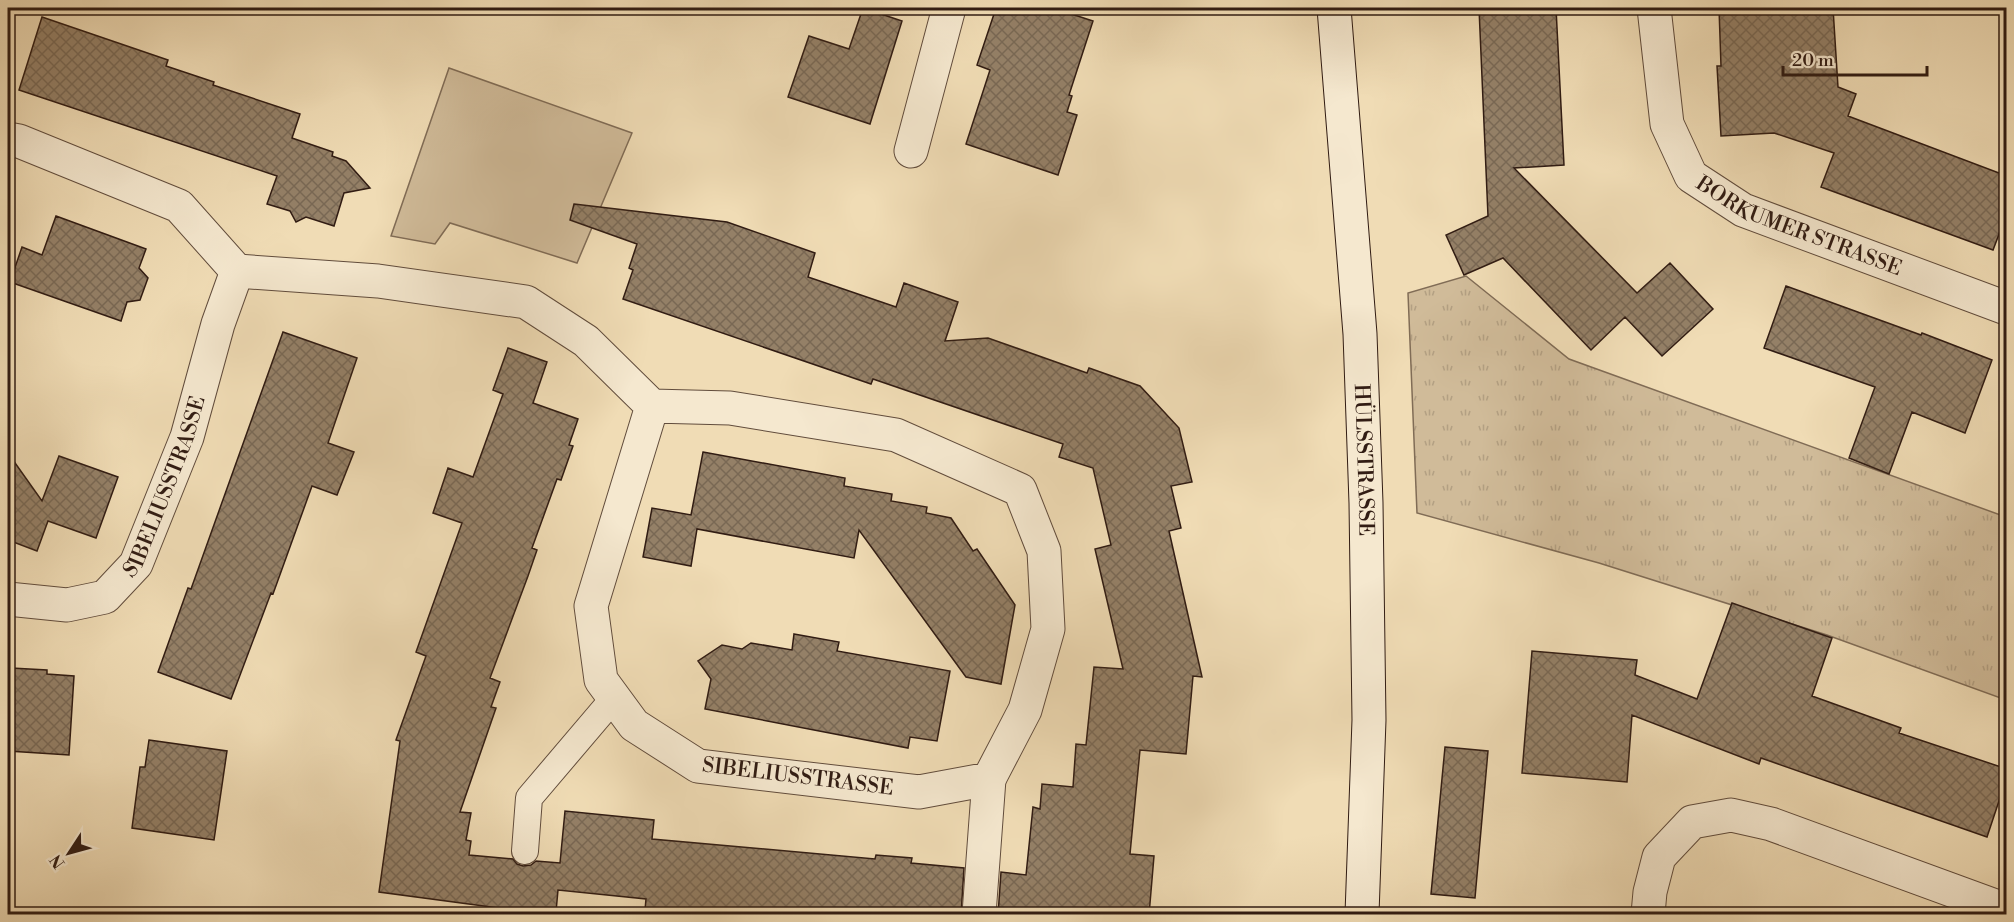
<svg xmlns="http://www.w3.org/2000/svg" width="2014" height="922" font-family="'Libre Bodoni',serif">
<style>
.grass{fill:url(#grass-tufts);stroke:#806c56;stroke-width:1.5}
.park{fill:#d0bb99;stroke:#806c56;stroke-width:1.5}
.building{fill:url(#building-cross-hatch);stroke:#311c13;stroke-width:1.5}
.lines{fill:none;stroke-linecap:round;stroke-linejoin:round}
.lane-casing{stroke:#614c3c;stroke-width:28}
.street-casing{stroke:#614c3c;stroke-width:35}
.secondary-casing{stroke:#311c13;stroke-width:35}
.lane{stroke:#f5e8cf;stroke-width:26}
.street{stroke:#f5e8cf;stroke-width:33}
.secondary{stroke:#f5e8cf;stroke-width:33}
.labels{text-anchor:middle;stroke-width:5;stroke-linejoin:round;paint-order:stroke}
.street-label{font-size:21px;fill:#311c13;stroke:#f5e8cf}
</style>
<defs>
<pattern id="grass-tufts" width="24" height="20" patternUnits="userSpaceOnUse" patternTransform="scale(1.5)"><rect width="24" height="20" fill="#d0bb99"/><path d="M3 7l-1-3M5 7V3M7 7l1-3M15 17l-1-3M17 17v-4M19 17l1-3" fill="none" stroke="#b3a083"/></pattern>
<pattern id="building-cross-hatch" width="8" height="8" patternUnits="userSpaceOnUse" patternTransform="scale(1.5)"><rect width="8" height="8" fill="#948067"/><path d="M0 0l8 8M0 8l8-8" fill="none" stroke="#796854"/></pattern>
</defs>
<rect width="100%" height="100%" fill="#f0dcb5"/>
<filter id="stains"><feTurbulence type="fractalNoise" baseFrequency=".00333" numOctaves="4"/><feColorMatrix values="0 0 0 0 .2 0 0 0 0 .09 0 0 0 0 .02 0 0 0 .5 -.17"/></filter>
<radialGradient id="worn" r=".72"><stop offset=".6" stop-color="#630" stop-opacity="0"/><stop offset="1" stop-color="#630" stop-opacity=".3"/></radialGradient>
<path class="grass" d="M 1466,276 L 1569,359 L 2006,517 L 2006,700 L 1827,635 L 1599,563 L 1417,513 L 1408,293 Z"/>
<path class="park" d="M 449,68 L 632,133 L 577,263 L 450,223 L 435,244 L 391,236 Z"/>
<path class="building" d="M 863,8 L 902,21 L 870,124 L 788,97 L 809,36 L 849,49 Z
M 996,8 L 1053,8 L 1093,21 L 1069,95 L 1072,96 L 1067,112 L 1077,115 L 1058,175 L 966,144 L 990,70 L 977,65 Z
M 1479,8 L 1556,8 L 1564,165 L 1514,168 L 1637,293 L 1670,263 L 1713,309 L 1662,356 L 1625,317 L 1591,350 L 1503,258 L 1464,275 L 1446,235 L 1488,216 Z
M 1719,8 L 1833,8 L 1838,87 L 1856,94 L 1848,116 L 2007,176 L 2007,213 L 1993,250 L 1821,187 L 1834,153 L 1774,133 L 1721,136 L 1717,66 L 1721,66 Z
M 42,17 L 168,60 L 166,66 L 214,82 L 213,85 L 300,114 L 292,138 L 333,152 L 332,156 L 346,161 L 370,188 L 344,193 L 334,226 L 306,217 L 296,222 L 290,211 L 267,204 L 277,176 L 19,90 Z
M 574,204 L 727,222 L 815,253 L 808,277 L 896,307 L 904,283 L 958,302 L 945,341 L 988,338 L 1087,373 L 1089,368 L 1140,386 L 1179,428 L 1192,482 L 1171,486 L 1181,528 L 1169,531 L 1202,677 L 1193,676 L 1186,754 L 1140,750 L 1130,854 L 1154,856 L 1149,915 L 998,915 L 1001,872 L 1026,875 L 1033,807 L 1040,809 L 1042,784 L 1073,787 L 1076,744 L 1086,745 L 1094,667 L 1123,669 L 1095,549 L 1111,545 L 1093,468 L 1059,457 L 1063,444 L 873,379 L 871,384 L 623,299 L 633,270 L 629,268 L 637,244 L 570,220 Z
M 56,216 L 146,249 L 139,268 L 148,278 L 140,300 L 127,302 L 121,321 L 10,282 L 22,247 L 42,255 Z
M 1786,286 L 1921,335 L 1922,333 L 1992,360 L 1965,433 L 1912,412 L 1889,474 L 1849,458 L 1875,387 L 1764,348 Z
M 283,332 L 357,358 L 328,443 L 354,452 L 337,495 L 312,486 L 273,594 L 271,593 L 231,699 L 158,672 L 188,588 L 191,589 Z
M 508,348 L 547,362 L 533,403 L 578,419 L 569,445 L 573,446 L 561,480 L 557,479 L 532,548 L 537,550 L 528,576 L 490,678 L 500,682 L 491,707 L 496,708 L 460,812 L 471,813 L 466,840 L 471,841 L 469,855 L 513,859 L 517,864 L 523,866 L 531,865 L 536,861 L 560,863 L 565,811 L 654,820 L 652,839 L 875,859 L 876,855 L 912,858 L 911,863 L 964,868 L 961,915 L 689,915 L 645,910 L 646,899 L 558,890 L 556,912 L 528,910 L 528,912 L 379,892 L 400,741 L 396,740 L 426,656 L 416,652 L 462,523 L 433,513 L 448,468 L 473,477 L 503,394 L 493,390 Z
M 703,452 L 845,478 L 844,486 L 892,494 L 891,501 L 927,507 L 926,513 L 951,518 L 973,551 L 977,549 L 1015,605 L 1001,684 L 966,677 L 859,530 L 854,558 L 697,529 L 691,566 L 643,557 L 652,508 L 691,515 Z
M 8,453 L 42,501 L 59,456 L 118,477 L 96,538 L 48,521 L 37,551 L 8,540 Z
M 1732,603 L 1832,638 L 1812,696 L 1901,728 L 1899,733 L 2007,769 L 2007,777 L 1987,837 L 1761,758 L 1759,764 L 1632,715 L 1627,782 L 1522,773 L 1532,651 L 1637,660 L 1635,675 L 1697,699 Z
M 794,634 L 839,642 L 837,651 L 950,671 L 937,741 L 910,737 L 908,748 L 705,709 L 711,679 L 698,661 L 722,645 L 742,649 L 751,643 L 792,650 Z
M 11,668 L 47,670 L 47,674 L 74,676 L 69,755 L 8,751 L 8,672 L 10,672 Z
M 149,740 L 227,751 L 214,840 L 132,828 L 140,767 L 145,767 Z
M 1445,747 L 1488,751 L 1475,898 L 1431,894 Z"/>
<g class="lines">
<defs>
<path id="lane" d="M 525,851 L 529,798 L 614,698"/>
<g id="street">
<path id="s1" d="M 1654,8 L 1667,124 L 1691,176 L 1743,210 L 2006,308"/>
<path d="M 8,139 L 19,141 L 179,206 L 237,271 L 378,281 L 526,302 L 586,341 L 652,406 L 730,408 L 896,435 L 1020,490 L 1044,551 L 1048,629 L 1025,710 L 989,779 L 919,792 L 698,766 L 634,725 L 601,680 L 591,606 L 652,406"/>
<path d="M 911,151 L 949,8"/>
<path id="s2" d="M 8,599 L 67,605 L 105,597 L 136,564 L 187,437 L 218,324 L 237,271"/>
<path d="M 979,914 L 989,779"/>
<path d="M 1648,914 L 1650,892 L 1659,857 L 1692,822 L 1731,815 L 1771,824 L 2006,910"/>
</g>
<g id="secondary">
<path id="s3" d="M 1334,8 L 1360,334 L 1366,503 L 1369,720 L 1362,914"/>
</g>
</defs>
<use href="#lane" class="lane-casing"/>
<use href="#street" class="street-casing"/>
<use href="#secondary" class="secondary-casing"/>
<use href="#lane" class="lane"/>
<use href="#street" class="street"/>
<use href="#secondary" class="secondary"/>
</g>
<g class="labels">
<g class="street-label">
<text dy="7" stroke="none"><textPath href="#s1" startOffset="294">BORKUMER STRASSE</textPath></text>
<text dy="7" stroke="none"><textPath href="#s3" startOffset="453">HÜLSSTRASSE</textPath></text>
<text dy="7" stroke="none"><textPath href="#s2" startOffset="226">SIBELIUSSTRASSE</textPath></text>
<text transform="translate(798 776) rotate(7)" y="7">SIBELIUSSTRASSE</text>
</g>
</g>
<rect width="2014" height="922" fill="none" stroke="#f0dcb5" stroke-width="30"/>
<rect x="9" y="9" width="1996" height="904" fill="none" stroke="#311c13" stroke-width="3"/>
<rect x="15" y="15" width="1984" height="892" fill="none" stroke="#311c13" stroke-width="1.5"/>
<g transform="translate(69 853) rotate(234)" stroke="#f5e8cf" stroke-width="4.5" paint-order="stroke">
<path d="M0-4.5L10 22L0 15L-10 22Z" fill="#311c13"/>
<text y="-9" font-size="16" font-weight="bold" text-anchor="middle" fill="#311c13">N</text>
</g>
<path d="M1783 66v9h144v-9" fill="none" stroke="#311c13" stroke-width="3"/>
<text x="1792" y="66" font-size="18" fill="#311c13" stroke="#f5e8cf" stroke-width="4.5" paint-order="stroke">20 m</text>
<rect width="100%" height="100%" filter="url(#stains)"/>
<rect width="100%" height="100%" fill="url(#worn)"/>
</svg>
